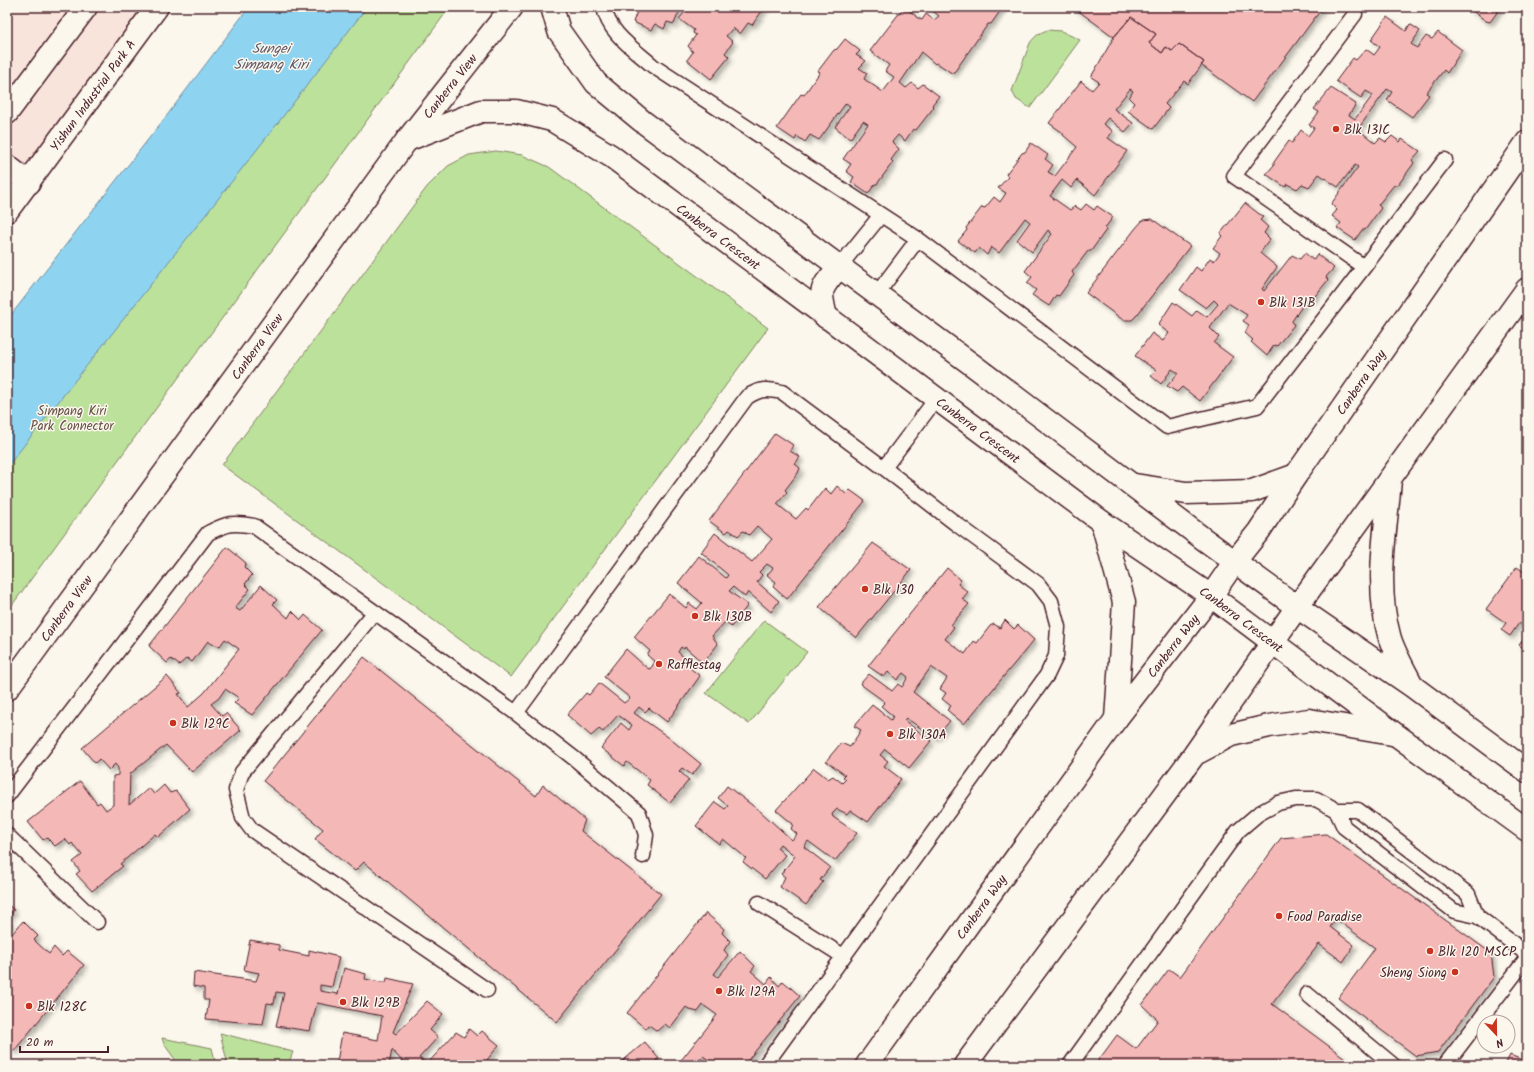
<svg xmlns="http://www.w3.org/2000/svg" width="1534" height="1072" font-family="Kalam,sans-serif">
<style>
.built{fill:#f9e4dc}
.green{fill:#bce19b;stroke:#838063}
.water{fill:#8ed4f0;stroke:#738ca1}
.building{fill:#f4b8b7;stroke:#4a1f2b;filter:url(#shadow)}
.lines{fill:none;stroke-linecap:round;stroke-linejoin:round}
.lane-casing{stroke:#4a1f2b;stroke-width:17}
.street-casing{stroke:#4a1f2b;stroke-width:25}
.lane{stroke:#fbf7ec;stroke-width:14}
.street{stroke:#fbf7ec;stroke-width:22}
.poi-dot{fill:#c8321e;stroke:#fbf7ec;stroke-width:1.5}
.labels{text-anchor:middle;stroke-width:3;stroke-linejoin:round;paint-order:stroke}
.street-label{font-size:13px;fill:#4a1f2b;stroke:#fbf7ec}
.poi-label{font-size:13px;fill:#4a1f2b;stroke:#fbf7ec;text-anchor:start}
.park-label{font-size:13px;fill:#665047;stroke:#fbf7ec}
.water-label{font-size:14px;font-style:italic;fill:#5e5566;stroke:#fbf7ec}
</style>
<defs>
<filter id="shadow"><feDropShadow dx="3.5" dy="3.5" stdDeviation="2" flood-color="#0004"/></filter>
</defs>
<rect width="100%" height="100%" fill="#fbf7ec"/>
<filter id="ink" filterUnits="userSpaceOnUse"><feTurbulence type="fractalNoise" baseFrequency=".025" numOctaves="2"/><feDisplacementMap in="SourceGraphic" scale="8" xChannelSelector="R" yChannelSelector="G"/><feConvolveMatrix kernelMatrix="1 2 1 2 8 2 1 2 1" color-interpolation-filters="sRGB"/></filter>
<g filter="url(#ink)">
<path class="built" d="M 7,7 L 157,7 L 7,213 Z"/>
<path class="green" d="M 296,7 L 450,7 L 7,612 L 7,398 Z
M 1048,30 L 1061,31 L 1080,40 L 1030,108 L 1016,99 L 1012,91 L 1030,43 C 1035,36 1040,32 1048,30 Z
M 496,151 L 522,155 L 549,167 L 768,328 L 511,677 L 222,465 L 427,187 L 448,166 L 469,155 Z
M 764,620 L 807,652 L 749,724 L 706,693 Z
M 220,1033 L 293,1052 L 288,1065 L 228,1065 Z
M 162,1038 L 212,1048 L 216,1065 L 179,1065 L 164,1044 Z"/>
<path class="water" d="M 249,7 L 367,7 L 281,119 L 7,467 L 7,320 L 168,114 Z"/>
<path class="building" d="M 636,7 L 681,7 L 674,24 L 667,22 L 664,29 L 655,24 L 651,30 L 633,22 L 638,9 Z
M 689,7 L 765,7 L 752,25 L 748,23 L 740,34 L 733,28 L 726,36 L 733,42 L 725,53 L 729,57 L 711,79 L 687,60 L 693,52 L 688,46 L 696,35 L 693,33 L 694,30 L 679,19 Z
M 904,7 L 915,15 L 916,17 L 922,20 L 926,14 L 934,20 L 939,16 L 928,7 L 1003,7 L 991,24 L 988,24 L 953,74 L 937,63 L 935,64 L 921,52 L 900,83 L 906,88 L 912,83 L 918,88 L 923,84 L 939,96 L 932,105 L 934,107 L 916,130 L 913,129 L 905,141 L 898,135 L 892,142 L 899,149 L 891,160 L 893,162 L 877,184 L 875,184 L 868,194 L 851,182 L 854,177 L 846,171 L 851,164 L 843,159 L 868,124 L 863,121 L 850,139 L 835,127 L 850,106 L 846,103 L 819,140 L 810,135 L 805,142 L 797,136 L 795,140 L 777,128 L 801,94 L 804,95 L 820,72 L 818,71 L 834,50 L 837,49 L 845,39 L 860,51 L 856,55 L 866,61 L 859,68 L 867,73 L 864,79 L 883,92 L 894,77 L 885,71 L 889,65 L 870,51 Z
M 1073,7 L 1323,7 L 1252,102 L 1201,65 L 1204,62 L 1179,44 L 1172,51 L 1166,47 L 1162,53 L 1149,43 L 1156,34 L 1131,17 L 1114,37 Z
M 1467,7 L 1501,7 L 1490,22 L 1486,21 Z
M 1131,17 L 1156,34 L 1149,43 L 1162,53 L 1166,47 L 1172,51 L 1179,44 L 1204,62 L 1188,84 L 1184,81 L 1165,104 L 1169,108 L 1153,129 L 1128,111 L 1134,103 L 1129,98 L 1133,91 L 1130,89 L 1114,109 L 1133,123 L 1125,132 L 1108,118 L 1103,124 L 1113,131 L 1108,138 L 1127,151 L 1095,195 L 1077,180 L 1071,188 L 1062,180 L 1050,196 L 1070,210 L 1075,206 L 1081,210 L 1086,204 L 1094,210 L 1097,206 L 1113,217 L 1105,228 L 1106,230 L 1091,251 L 1088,251 L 1072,272 L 1074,275 L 1059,296 L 1056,295 L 1049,306 L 1032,295 L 1036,290 L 1027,283 L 1032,277 L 1025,271 L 1052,234 L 1048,230 L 1032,252 L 1017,240 L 1030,222 L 1025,218 L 999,253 L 991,247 L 987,255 L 979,248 L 975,253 L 958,241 L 967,230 L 966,228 L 982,207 L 985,208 L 994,197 L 1000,202 L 1006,193 L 998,188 L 1008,177 L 1006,174 L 1022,153 L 1025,152 L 1031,143 L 1048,155 L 1045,159 L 1053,165 L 1048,172 L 1055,176 L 1077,147 L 1063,135 L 1063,133 L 1049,123 L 1081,81 L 1092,90 L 1099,82 L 1091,77 L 1114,37 Z
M 1387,17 L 1406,31 L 1410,24 L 1420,31 L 1411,44 L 1417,48 L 1426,36 L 1432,39 L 1438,32 L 1462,50 L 1447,73 L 1444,70 L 1426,93 L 1429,95 L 1412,117 L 1387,100 L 1392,92 L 1387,89 L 1358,129 L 1375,143 L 1380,138 L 1386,142 L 1392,136 L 1400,142 L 1402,139 L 1420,151 L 1412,160 L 1414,163 L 1398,185 L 1394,185 L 1378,205 L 1381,208 L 1365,230 L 1362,230 L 1355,240 L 1337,228 L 1341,223 L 1332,216 L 1337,210 L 1331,204 L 1358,167 L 1355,165 L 1338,187 L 1319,174 L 1309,187 L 1302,184 L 1297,189 L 1287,184 L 1285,187 L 1266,174 L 1274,165 L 1274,162 L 1289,141 L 1292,143 L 1301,130 L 1308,136 L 1314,128 L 1309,125 L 1319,112 L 1314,109 L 1331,88 L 1356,104 L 1349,115 L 1355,119 L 1373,95 L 1366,91 L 1361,98 L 1336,81 L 1353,58 L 1356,60 L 1366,49 L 1374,55 L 1380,47 L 1371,40 Z
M 1245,203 L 1263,217 L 1260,220 L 1268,227 L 1264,233 L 1270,239 L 1260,253 L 1277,267 L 1262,289 L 1264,291 L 1292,255 L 1300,259 L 1305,253 L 1313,260 L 1317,254 L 1334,268 L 1326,277 L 1328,280 L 1311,301 L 1307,299 L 1292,321 L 1294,325 L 1277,346 L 1274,345 L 1267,356 L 1251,342 L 1253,340 L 1245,333 L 1249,325 L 1243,321 L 1247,315 L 1228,303 L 1210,328 L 1219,337 L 1214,343 L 1233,357 L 1200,401 L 1182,387 L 1177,392 L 1167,386 L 1178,373 L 1172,369 L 1161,384 L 1151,376 L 1156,370 L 1135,356 L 1152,333 L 1163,341 L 1169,333 L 1158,325 L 1173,302 L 1192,316 L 1197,310 L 1207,317 L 1218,304 L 1214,300 L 1206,308 L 1180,290 L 1196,267 L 1201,271 L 1210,258 L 1214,261 L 1220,253 L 1213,248 L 1222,236 L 1220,234 Z
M 1152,219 L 1190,246 L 1137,315 L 1132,320 L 1123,320 L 1086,293 L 1135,229 L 1143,220 Z
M 775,433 L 793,445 L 790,451 L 800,457 L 795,464 L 800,468 L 798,473 L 785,490 L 787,492 L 777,504 L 796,519 L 806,508 L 808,510 L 825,488 L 831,494 L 837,486 L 846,494 L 850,490 L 865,501 L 787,599 L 773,587 L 776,582 L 767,575 L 773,568 L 767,564 L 759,572 L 762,575 L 757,582 L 779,601 L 771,612 L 748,592 L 745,597 L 733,587 L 729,591 L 748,605 L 731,627 L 726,621 L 712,636 L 718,644 L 703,663 L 685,647 L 684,649 L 681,647 L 678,652 L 687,660 L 685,664 L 700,676 L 667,722 L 649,708 L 645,712 L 639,707 L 634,713 L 668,737 L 701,764 L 692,775 L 682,768 L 679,771 L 689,780 L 670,803 L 647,785 L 650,780 L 627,762 L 624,766 L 601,748 L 621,723 L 629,730 L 632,725 L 618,715 L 603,732 L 599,729 L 591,736 L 567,715 L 586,693 L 589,695 L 599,683 L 624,703 L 630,698 L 604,677 L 626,649 L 647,668 L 650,669 L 655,662 L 647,655 L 650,651 L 634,637 L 669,594 L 686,608 L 689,603 L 697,609 L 702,603 L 678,583 L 699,556 L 726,578 L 728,575 L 701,552 L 715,533 L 752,562 L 772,539 L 757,526 L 749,535 L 743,531 L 738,536 L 729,530 L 726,533 L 709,521 Z
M 873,543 L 911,570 L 856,638 L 819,607 Z
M 227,547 L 246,563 L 244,567 L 252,575 L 245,584 L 250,589 L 235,608 L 240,611 L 261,585 L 277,600 L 273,604 L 288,618 L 292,611 L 301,620 L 305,615 L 322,630 L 252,715 L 234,703 L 239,698 L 225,689 L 219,698 L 211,704 L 222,716 L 226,713 L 241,730 L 192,772 L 166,745 L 130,774 L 129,805 L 149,788 L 154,794 L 164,785 L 170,793 L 176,791 L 190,809 L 158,837 L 155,834 L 120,864 L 123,866 L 92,891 L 76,874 L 80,871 L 73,862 L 82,855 L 72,843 L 70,845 L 65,839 L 55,846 L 47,838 L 43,840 L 28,822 L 80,781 L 97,804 L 100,802 L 106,810 L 113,805 L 113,776 L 118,775 L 118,768 L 115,764 L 109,770 L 99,759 L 95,763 L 82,748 L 167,676 L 181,693 L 178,694 L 188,707 L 204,693 L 239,649 L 225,639 L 220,646 L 212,644 L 208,641 L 192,662 L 187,658 L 179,665 L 171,659 L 167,663 L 149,646 Z
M 1517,567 L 1527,574 L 1527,626 L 1525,628 L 1519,623 L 1510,636 L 1501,630 L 1506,623 L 1486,609 Z
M 947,568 L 961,580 L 958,584 L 968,592 L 962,599 L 969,604 L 951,625 L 954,627 L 945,639 L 965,654 L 974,641 L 977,643 L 990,626 L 994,624 L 1000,628 L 1005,620 L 1014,629 L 1018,625 L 1034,640 L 964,724 L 947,710 L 951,706 L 942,699 L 946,693 L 940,689 L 947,678 L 931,667 L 913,692 L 950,721 L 935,738 L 906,718 L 904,720 L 931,741 L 909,768 L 885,749 L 880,755 L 888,761 L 884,766 L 901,779 L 868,822 L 850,810 L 847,814 L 837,809 L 832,814 L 833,817 L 857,833 L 835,861 L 808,841 L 804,847 L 830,867 L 820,880 L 823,882 L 806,905 L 780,887 L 785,877 L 781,874 L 795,856 L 780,844 L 777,848 L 785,855 L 765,879 L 743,862 L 746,858 L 723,839 L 719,844 L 696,826 L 715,802 L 725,809 L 728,806 L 718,798 L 727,786 L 761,812 L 792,840 L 797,834 L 791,829 L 793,824 L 776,810 L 814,768 L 828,779 L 833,776 L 842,783 L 846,779 L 843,777 L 845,775 L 826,761 L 841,743 L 850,747 L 861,730 L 854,726 L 872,705 L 891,720 L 893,716 L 881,706 L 885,702 L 860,684 L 869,674 L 892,691 L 898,684 L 902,687 L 908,677 L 903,673 L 897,680 L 888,672 L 884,677 L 868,666 Z
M 1527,635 L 1527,651 L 1519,645 Z
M 364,657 L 536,796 L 543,785 L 585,820 L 581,831 L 661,894 L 557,1022 L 364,862 L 355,871 L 315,839 L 323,829 L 263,781 Z
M 1326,834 L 1491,953 L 1494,977 L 1438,1052 L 1416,1056 L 1338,998 L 1375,948 L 1336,919 L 1330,927 L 1354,945 L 1343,962 L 1319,944 L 1272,1004 L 1345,1058 L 1341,1065 L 1095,1065 L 1117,1035 L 1136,1049 L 1158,1020 L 1142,1005 L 1169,969 L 1180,977 L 1281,838 Z
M 7,904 L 14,910 L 7,920 L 12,924 L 7,930 Z
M 706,913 L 724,929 L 722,933 L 730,941 L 724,950 L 728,955 L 714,974 L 718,977 L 740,951 L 755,966 L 751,971 L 766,984 L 771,977 L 779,986 L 783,981 L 800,996 L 744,1065 L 716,1065 L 703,1056 L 696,1065 L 675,1065 L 682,1059 L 717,1015 L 703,1005 L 698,1012 L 690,1010 L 686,1007 L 670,1028 L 665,1024 L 657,1031 L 649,1025 L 646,1029 L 627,1013 Z
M 23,921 L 38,936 L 34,940 L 49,954 L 54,947 L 62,956 L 67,951 L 84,965 L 14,1051 L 7,1046 L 7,940 Z
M 250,940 L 279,945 L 279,950 L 309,956 L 309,950 L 339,957 L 332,987 L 320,985 L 320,991 L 338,994 L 344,968 L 366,974 L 365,979 L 386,983 L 387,978 L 413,984 L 393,1032 L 396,1034 L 427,1001 L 443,1014 L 430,1030 L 438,1037 L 419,1058 L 427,1064 L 456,1032 L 464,1037 L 469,1029 L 477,1036 L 482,1031 L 499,1045 L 483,1065 L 398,1065 L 402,1061 L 392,1050 L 389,1065 L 343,1065 L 343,1062 L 337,1062 L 342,1033 L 378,1040 L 382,1016 L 317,1003 L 310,1031 L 276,1026 L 284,993 L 276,992 L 274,1004 L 267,1003 L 263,1024 L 206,1019 L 209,1000 L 204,1000 L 204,988 L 193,986 L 194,972 L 256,981 L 259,973 L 244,970 Z
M 645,1042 L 659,1059 L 656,1060 L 660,1065 L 618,1065 Z
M 1510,1055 L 1527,1062 L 1527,1065 L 1505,1065 Z"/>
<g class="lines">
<defs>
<path id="lane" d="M 604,7 C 608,33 634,49 653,66 L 918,239 L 1167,427 L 1257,406 L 1364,267
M 1355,14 L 1234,176 L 1364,267 L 1445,160
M 839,267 L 881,215
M 876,295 L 918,239
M 884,468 L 936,399
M 375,612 L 242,772 L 236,790 L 243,818 L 252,830 L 487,990
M 516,713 L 747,397 C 761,388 767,389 782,392 L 884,468 L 955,523 L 1038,584 L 1051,601 L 1058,627 L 1056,656 L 1047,675 L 765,1065
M 7,796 L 208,533 C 228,523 233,522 254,526 L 516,713 L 575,759 L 639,813 L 646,835 L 643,856
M 1336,810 L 1344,827 L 1454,911 L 1477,916 L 1527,954
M 7,835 L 97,922
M 759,903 L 843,956
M 1307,994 L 1393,1065
M 1070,1065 L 1238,831 L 1258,814 L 1278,803 L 1296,799 L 1316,799 L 1336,810 L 1358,810 L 1468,894 L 1477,916
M 1445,1065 L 1527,958"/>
<g id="street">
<path d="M 552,7 L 559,31 L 596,83 L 642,121 L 974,366 L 1205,540 L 1297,607 L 1412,686 L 1527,771"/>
<path d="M 7,113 L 86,7"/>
<path id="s1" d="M 407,140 L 481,111 L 516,111 L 552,120 L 611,156 L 1102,522 L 1211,596 L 1395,734 L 1527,830"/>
<path d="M 7,166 L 29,183"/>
<path id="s2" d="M 7,211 L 157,7"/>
<path d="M 826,317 C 819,288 820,290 839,267"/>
<path d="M 1390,480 C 1386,530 1375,585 1389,635 C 1392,649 1405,671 1412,685"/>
<path d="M 1135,485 L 1186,493 L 1252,491 L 1296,475"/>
<path d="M 1102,522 L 1124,602 L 1116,719"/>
<path id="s3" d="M 7,689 L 407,140 L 512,7"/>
<path d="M 1199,752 L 1231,735 L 1269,726 L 1309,720 L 1392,734"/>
<path id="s4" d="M 867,1065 L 1116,719 L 1211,596 L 1235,561 L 1259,531 L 1296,475 L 1527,142"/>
<path d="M 965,1065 L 1194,755 L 1297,607 L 1527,289"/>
</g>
</defs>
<use href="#lane" class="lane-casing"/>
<use href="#street" class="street-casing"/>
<use href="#lane" class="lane"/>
<use href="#street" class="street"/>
</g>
</g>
<g class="poi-dot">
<circle cx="1336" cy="129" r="4"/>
<circle cx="1261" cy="302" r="4"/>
<circle cx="865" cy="589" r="4"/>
<circle cx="695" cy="616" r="4"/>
<circle cx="659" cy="664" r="4"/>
<circle cx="173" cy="723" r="4"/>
<circle cx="890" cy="734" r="4"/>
<circle cx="1279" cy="916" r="4"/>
<circle cx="1430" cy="951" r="4"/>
<circle cx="1455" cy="972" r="4"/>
<circle cx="719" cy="991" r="4"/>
<circle cx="343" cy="1002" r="4"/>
<circle cx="29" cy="1006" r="4"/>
</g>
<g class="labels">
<g class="street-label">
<text dy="5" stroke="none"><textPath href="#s3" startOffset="748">Canberra View</textPath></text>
<text dy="5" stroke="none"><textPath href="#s2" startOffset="144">Yishun Industrial Park A</textPath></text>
<text dy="5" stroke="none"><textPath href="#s1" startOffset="355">Canberra Crescent</textPath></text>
<text dy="5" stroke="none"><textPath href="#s3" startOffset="424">Canberra View</textPath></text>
<text dy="5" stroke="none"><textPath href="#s4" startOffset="843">Canberra Way</textPath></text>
<text dy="5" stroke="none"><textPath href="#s1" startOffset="679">Canberra Crescent</textPath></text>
<text dy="5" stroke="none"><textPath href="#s3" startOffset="100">Canberra View</textPath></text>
<text dy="5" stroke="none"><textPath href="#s1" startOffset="1003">Canberra Crescent</textPath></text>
<text dy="5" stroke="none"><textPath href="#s4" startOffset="519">Canberra Way</textPath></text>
<text dy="5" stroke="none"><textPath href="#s4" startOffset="195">Canberra Way</textPath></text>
</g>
<g class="poi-label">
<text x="1344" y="134">Blk 131C</text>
<text x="1269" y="307">Blk 131B</text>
<text x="873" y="594">Blk 130</text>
<text x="703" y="621">Blk 130B</text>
<text x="667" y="669">Rafflestag</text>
<text x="181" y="728">Blk 129C</text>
<text x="898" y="739">Blk 130A</text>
<text x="1287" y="921">Food Paradise</text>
<text x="1438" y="956">Blk 120 MSCP</text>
<text x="1447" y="977" text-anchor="end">Sheng Siong</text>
<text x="727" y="996">Blk 129A</text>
<text x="351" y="1007">Blk 129B</text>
<text x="37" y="1011">Blk 128C</text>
</g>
<g class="park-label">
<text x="72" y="415">Simpang Kiri<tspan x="72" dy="15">Park Connector</tspan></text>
</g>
<g class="water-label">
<text x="271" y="53">Sungei<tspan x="271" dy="16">Simpang Kiri</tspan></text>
</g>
</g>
<rect width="1534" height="1072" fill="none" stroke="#fbf7ec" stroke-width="24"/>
<rect x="12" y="12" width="1510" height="1048" fill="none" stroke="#4a1f2b" stroke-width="1.5" filter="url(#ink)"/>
<g transform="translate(1496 1034) rotate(158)"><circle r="19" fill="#fbf7ec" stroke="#b4a19f"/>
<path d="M0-3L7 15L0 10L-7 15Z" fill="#c8321e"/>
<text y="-6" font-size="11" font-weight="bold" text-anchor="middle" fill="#4a1f2b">N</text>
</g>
<path d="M20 1046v6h88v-6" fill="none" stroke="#4a1f2b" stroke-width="2"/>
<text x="26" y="1046" font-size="12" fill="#4a1f2b" stroke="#fbf7ec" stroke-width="3" paint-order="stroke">20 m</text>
</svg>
